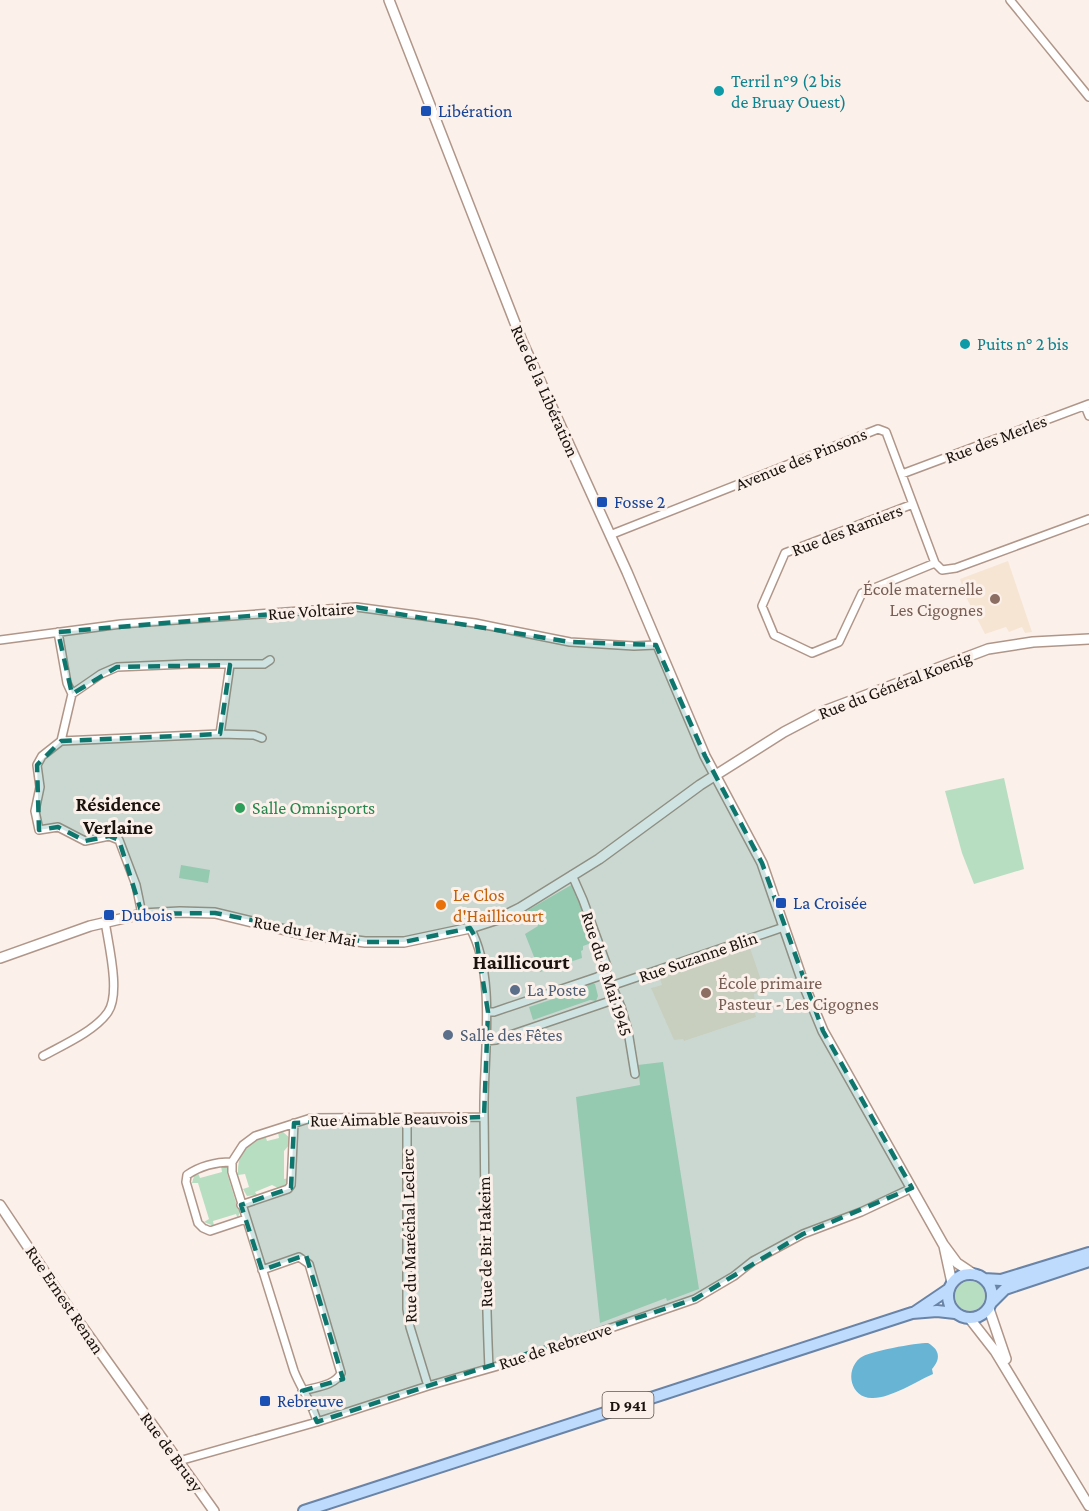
<svg xmlns="http://www.w3.org/2000/svg" width="1089" height="1511" font-family="'Crimson Pro',serif">
<style>
.education{fill:#f7e5d4}
.green{fill:#b7dec1}
.water{fill:#68b4d4}
.lines{fill:none;stroke-linecap:round;stroke-linejoin:round}
.street-casing{stroke:#b09689;stroke-width:10}
.secondary-casing{stroke:#b09689;stroke-width:12}
.primary-casing{stroke:#6984a7;stroke-width:14}
.street{stroke:#fff;stroke-width:7}
.secondary{stroke:#fff;stroke-width:9}
.primary{stroke:#bedafc;stroke-width:10}
.marked{fill:#0f766e;fill-opacity:0.2;stroke:#0f766e;stroke-width:4.5;stroke-dasharray:12 8;stroke-linejoin:round}
.culture-dot{fill:#0f9aa8;stroke:#fbf0ea;stroke-width:2}
.transit-dot{fill:#1a4fb4;stroke:#fbf0ea;stroke-width:2}
.education-dot{fill:#8d6e63;stroke:#fbf0ea;stroke-width:2}
.leisure-dot{fill:#2e9e5b;stroke:#fbf0ea;stroke-width:2}
.food-dot{fill:#e8710a;stroke:#fbf0ea;stroke-width:2}
.service-dot{fill:#5c6f8a;stroke:#fbf0ea;stroke-width:2}
.labels{text-anchor:middle;stroke-width:6;stroke-linejoin:round;paint-order:stroke}
.shield{fill:#fbf0ea;stroke:#5e554f;stroke-width:1.5}
.shield-label{font-size:16px;font-weight:bold;fill:#1b120d}
.culture-label{font-size:18px;fill:#0d838f;stroke:#fbf0ea;text-anchor:start}
.transit-label{font-size:18px;fill:#164399;stroke:#fbf0ea;text-anchor:start}
.street-label{font-size:18px;fill:#1b120d;stroke:#fbf0ea}
.education-label{font-size:18px;fill:#785e54;stroke:#fbf0ea;text-anchor:end}
.leisure-label{font-size:18px;fill:#27864d;stroke:#fbf0ea;text-anchor:start}
.food-label{font-size:18px;fill:#c56008;stroke:#fbf0ea;text-anchor:start}
.service-label{font-size:18px;fill:#4e5e75;stroke:#fbf0ea;text-anchor:start}
.neighbourhood-label{font-size:20px;font-weight:bold;fill:#1b120d;stroke:#fbf0ea}
.quarter-label{font-size:21px;font-weight:bold;fill:#1b120d;stroke:#fbf0ea}
</style>
<rect width="100%" height="100%" fill="#fbf0ea"/>
<path class="education" d="M 1008,561 L 1032,632 L 1025,633 L 1022,627 L 1009,632 L 1006,627 L 985,634 L 965,595 L 960,579 Z
M 749,945 L 765,992 L 754,994 L 755,1003 L 753,1004 L 756,1017 L 684,1041 L 683,1039 L 674,1040 L 651,988 L 662,985 L 659,976 Z"/>
<path class="green" d="M 1004,778 L 1024,869 L 974,884 L 962,853 L 945,791 Z
M 181,865 L 210,870 L 208,883 L 179,878 Z
M 573,884 L 594,942 L 583,946 L 583,950 L 581,951 L 582,958 L 540,972 L 525,934 L 538,926 L 528,910 Z
M 590,982 L 595,984 L 598,996 L 596,1001 L 590,1000 L 533,1020 L 529,1007 L 586,988 Z
M 663,1062 L 699,1289 L 667,1301 L 666,1298 L 600,1323 L 576,1097 L 640,1085 L 638,1065 Z
M 278,1132 L 283,1132 L 291,1139 L 290,1144 L 284,1151 L 284,1179 L 289,1178 L 288,1183 L 280,1189 L 272,1185 L 255,1192 L 257,1195 L 247,1196 L 243,1189 L 249,1187 L 245,1174 L 238,1175 C 237,1155 246,1141 265,1135 L 267,1141 L 279,1138 Z
M 221,1166 L 229,1168 L 227,1173 L 238,1209 L 240,1209 L 238,1219 L 236,1214 L 213,1221 L 214,1226 L 204,1222 L 209,1219 L 198,1183 L 192,1183 L 194,1176 L 198,1173 L 200,1178 L 222,1172 Z
M955 1296a15 15 0 1 1 30 0a15 15 0 1 1-30 0Z"/>
<path class="water" d="M 928,1343 C 940,1350 941,1359 932,1369 L 933,1374 C 917,1381 891,1398 873,1398 C 851,1399 844,1371 860,1358 C 869,1351 916,1343 928,1343 Z"/>
<g class="lines">
<defs>
<path id="street" d="M 1010,0 L 1089,97
M 1085,406 L 1089,416
M 902,474 L 1089,404
M 913,504 L 785,553 L 762,606 L 774,635 L 812,653 L 839,642 L 862,593 L 935,563
M 610,535 L 878,429 L 886,432 L 935,563 L 942,570 L 956,568 L 1089,519
M 58,632 L 67,683 L 72,694 L 61,741 L 42,756 L 37,765 L 40,787 L 35,811 L 39,830 L 58,827 L 85,841 L 109,836 L 119,840 L 136,885 L 142,914
M 0,640 L 121,624 L 356,607 L 475,623 L 570,642 L 634,646 L 656,645
M 72,694 L 101,674 L 117,667 L 187,664 L 264,664 L 270,660
M 220,734 L 230,665
M 61,741 L 220,734 L 254,735 L 262,738
M 572,875 L 583,900 L 607,966 L 606,972 L 621,1007 L 628,1031 L 635,1074
M 470,928 C 497,976 483,1058 484,1112 C 485,1197 485,1282 489,1368
M 611,986 L 784,927
M 488,1012 L 494,1012 L 597,977 L 606,972
M 486,1041 L 496,1040 L 616,999
M 43,1056 C 63,1045 95,1031 108,1012 C 121,993 108,943 105,921
M 407,1118 L 407,1309 L 410,1327 L 428,1386
M 232,1162 C 217,1162 200,1166 187,1175 L 186,1182 L 198,1223 L 203,1228 L 210,1231 L 246,1219
M 241,1205 L 288,1189 L 291,1185 L 294,1123
M 262,1270 L 299,1257 L 309,1264 L 341,1373 C 335,1386 315,1387 302,1391
M 317,1422 C 313,1404 301,1389 294,1371 L 232,1172 L 232,1162 L 243,1145 L 255,1136 L 311,1118 L 484,1117
M 179,1461 L 317,1422 L 428,1386 L 515,1361 L 695,1299 L 734,1276 L 753,1261 L 803,1234 L 861,1212 L 912,1188"/>
<path id="secondary" d="M 389,0 L 522,341 L 627,572 L 705,756 L 762,863 L 804,985 L 823,1031 L 943,1244 L 957,1263 L 975,1275
M 0,958 L 90,926 L 142,914 L 180,912 L 215,913 L 302,934 L 365,942 L 404,942 L 470,928 L 498,919 L 520,908 L 599,859 L 700,785 L 784,732 L 824,711 L 988,649 L 1033,642 L 1089,639
M 0,1205 L 66,1304 L 214,1511
M 944,1246 L 952,1283
M 989,1309 L 1006,1359
M 970,1319 L 995,1351 L 1089,1506"/>
<path id="primary" d="M948 1296a22 22 0 1 1 44 0a22 22 0 1 1-44 0Z
M 984,1279 L 1001,1280 L 1089,1253
M 991,1303 L 1005,1289 L 1089,1261
M 915,1312 L 949,1289
M 304,1511 L 912,1313 L 937,1311 L 955,1313"/>
</defs>
<use href="#street" class="street-casing"/>
<use href="#secondary" class="secondary-casing"/>
<use href="#primary" class="primary-casing"/>
<use href="#street" class="street"/>
<use href="#secondary" class="secondary"/>
<use href="#primary" class="primary"/>
</g>
<path class="marked" d="M 356,607 L 570,642 L 656,645 L 705,756 L 762,863 L 823,1031 L 912,1188 L 803,1234 L 695,1299 L 317,1422 L 302,1391 L 343,1379 L 306,1255 L 262,1270 L 241,1205 L 291,1188 L 294,1123 L 484,1117 L 488,1012 L 476,938 L 470,928 L 404,942 L 365,942 L 215,913 L 142,914 L 119,840 L 109,836 L 85,841 L 58,827 L 39,830 L 37,765 L 61,741 L 220,734 L 230,665 L 117,667 L 72,694 L 58,632 Z"/>
<g class="culture-dot">
<circle cx="719" cy="91" r="6"/>
<circle cx="965" cy="344" r="6"/>
</g>
<g class="transit-dot">
<rect x="420" y="105" width="12" height="12" rx="3"/>
<rect x="596" y="496" width="12" height="12" rx="3"/>
<rect x="775" y="897" width="12" height="12" rx="3"/>
<rect x="103" y="909" width="12" height="12" rx="3"/>
<rect x="259" y="1395" width="12" height="12" rx="3"/>
</g>
<g class="education-dot">
<circle cx="995" cy="599" r="6"/>
<circle cx="706" cy="993" r="6"/>
</g>
<circle class="leisure-dot" cx="240" cy="808" r="6"/>
<circle class="food-dot" cx="441" cy="905" r="6"/>
<g class="service-dot">
<circle cx="515" cy="990" r="6"/>
<circle cx="448" cy="1035" r="6"/>
</g>
<g class="labels">
<rect class="shield" x="602.5" y="1392" width="51" height="26" rx="4.5"/>
<g class="shield-label">
<text x="628" y="1411">D 941</text>
</g>
<g class="culture-label">
<text x="731" y="87">Terril n°9 (2 bis<tspan x="731" dy="21">de Bruay Ouest)</tspan></text>
<text x="977" y="350">Puits n° 2 bis</text>
</g>
<g class="transit-label">
<text x="438" y="117">Libération</text>
<text x="614" y="508">Fosse 2</text>
<text x="793" y="909">La Croisée</text>
<text x="121" y="921">Dubois</text>
<text x="277" y="1407">Rebreuve</text>
</g>
<g class="street-label">
<text transform="translate(545 391) rotate(66)" y="6">Rue de la Libération</text>
<text transform="translate(996 439) rotate(-21)" y="6">Rue des Merles</text>
<text transform="translate(801 459) rotate(-22)" y="6">Avenue des Pinsons</text>
<text transform="translate(847 530) rotate(-21)" y="6">Rue des Ramiers</text>
<text transform="translate(311 611) rotate(-4)" y="6">Rue Voltaire</text>
<text transform="translate(895 685) rotate(-21)" y="6">Rue du Général Koenig</text>
<text transform="translate(305 931) rotate(11)" y="6">Rue du 1er Mai</text>
<text transform="translate(698 957) rotate(-19)" y="6">Rue Suzanne Blin</text>
<text transform="translate(607 974) rotate(72)" y="6">Rue du 8 Mai 1945</text>
<text transform="translate(389 1119) rotate(-1)" y="6">Rue Aimable Beauvois</text>
<text transform="translate(409 1236) rotate(-91)" y="6">Rue du Maréchal Leclerc</text>
<text transform="translate(485 1242) rotate(-91)" y="6">Rue de Bir Hakeim</text>
<text transform="translate(65 1300) rotate(56)" y="6">Rue Ernest Renan</text>
<text transform="translate(555 1346) rotate(-18)" y="6">Rue de Rebreuve</text>
<text transform="translate(172 1452) rotate(54)" y="6">Rue de Bruay</text>
</g>
<g class="education-label">
<text x="983" y="595">École maternelle<tspan x="983" dy="21">Les Cigognes</tspan></text>
<text x="718" y="989" text-anchor="start">École primaire<tspan x="718" dy="21">Pasteur - Les Cigognes</tspan></text>
</g>
<g class="leisure-label">
<text x="252" y="814">Salle Omnisports</text>
</g>
<g class="food-label">
<text x="453" y="901">Le Clos<tspan x="453" dy="21">d'Haillicourt</tspan></text>
</g>
<g class="service-label">
<text x="527" y="996">La Poste</text>
<text x="460" y="1041">Salle des Fêtes</text>
</g>
<g class="neighbourhood-label">
<text x="118" y="811">Résidence<tspan x="118" dy="23">Verlaine</tspan></text>
</g>
<g class="quarter-label">
<text x="521" y="969">Haillicourt</text>
</g>
</g>
</svg>
